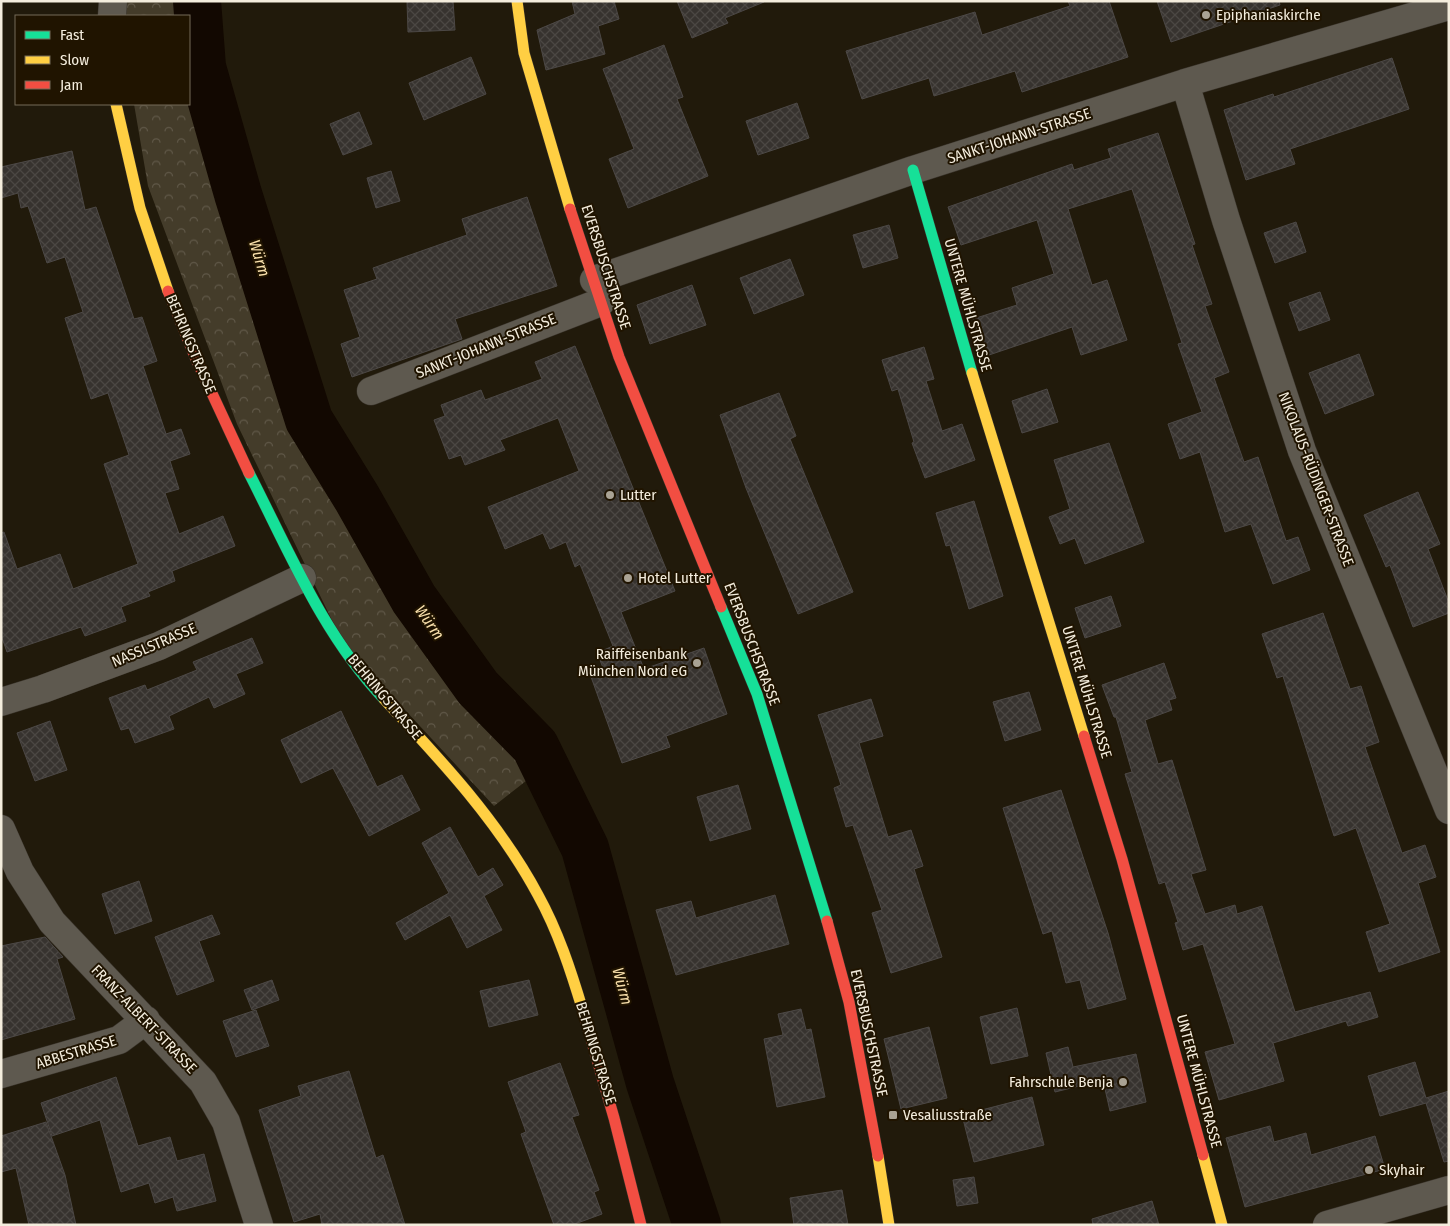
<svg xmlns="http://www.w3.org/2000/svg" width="1450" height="1226" font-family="'Fira Sans Condensed',sans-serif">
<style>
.park{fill:url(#park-crowns)}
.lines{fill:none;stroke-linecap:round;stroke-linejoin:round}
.river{stroke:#120801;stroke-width:48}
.building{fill:url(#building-cross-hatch);stroke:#4c4846}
.street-casing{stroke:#39332a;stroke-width:29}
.fast-casing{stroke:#39332a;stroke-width:12}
.slow-casing{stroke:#39332a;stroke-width:12}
.jam-casing{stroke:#39332a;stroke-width:12}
.street{stroke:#5e594f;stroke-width:28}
.fast{stroke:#16e098;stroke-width:11}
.slow{stroke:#ffcf43;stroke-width:11}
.jam{stroke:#f24e42;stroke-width:11}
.poi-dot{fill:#aaa394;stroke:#201400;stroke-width:2}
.labels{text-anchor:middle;stroke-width:4;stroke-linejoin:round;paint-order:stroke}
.poi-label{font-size:15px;fill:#f4eddd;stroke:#201400;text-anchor:start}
.street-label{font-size:15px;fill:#f4eddd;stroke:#201400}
.water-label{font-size:16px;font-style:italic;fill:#f8dfab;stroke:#201400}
</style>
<defs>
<pattern id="park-crowns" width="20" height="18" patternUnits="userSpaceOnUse" patternTransform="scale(1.25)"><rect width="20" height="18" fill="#443c2a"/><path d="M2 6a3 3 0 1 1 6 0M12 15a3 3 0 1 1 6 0" fill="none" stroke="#605848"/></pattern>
<pattern id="building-cross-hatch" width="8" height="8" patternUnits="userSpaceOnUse" patternTransform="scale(1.25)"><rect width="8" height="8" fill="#37332f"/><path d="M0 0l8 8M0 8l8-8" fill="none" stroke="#4b4743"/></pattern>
</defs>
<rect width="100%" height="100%" fill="#211a0b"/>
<path class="park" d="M 119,1 L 183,1 L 184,16 L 121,16 Z
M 189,62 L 194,112 L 228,200 L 280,400 L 297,435 L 354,516 L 411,626 L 470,710 L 535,774 L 494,806 L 343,643 L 237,424 L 148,186 L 134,104 L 189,104 Z"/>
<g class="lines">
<path class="river" d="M 197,1 L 202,67 L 238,194 L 309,420 L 357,498 L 414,599 L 478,688 L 535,746 L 585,848 L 650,1083 L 697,1225"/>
</g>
<path class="building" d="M 407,1 L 453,1 L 455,30 L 408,32 Z
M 572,1 L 614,1 L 619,19 L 598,26 L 605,54 L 546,70 L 537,30 L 575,14 Z
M 677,1 L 764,1 L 764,2 L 725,18 L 728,23 L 692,38 Z
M 1068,1 L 1109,1 L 1128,57 L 1022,92 L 1015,71 L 934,96 L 929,78 L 862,99 L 846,51 L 975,12 L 982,35 L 1070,6 Z
M 1157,1 L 1279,1 L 1280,5 L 1171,42 Z
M 664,45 L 683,97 L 677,99 L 708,176 L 628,208 L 609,159 L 634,149 L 603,69 Z
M 471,57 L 486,94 L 424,120 L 409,83 Z
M 1392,58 L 1409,109 L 1290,149 L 1295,164 L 1246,180 L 1224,110 L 1273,94 L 1274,97 Z
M 797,103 L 809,138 L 758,155 L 746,121 Z
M 359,112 L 372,144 L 343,155 L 330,124 Z
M 1158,133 L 1195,244 L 1192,245 L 1212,304 L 1205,306 L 1229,372 L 1214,378 L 1244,462 L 1258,457 L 1286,541 L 1298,537 L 1310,570 L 1273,584 L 1251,524 L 1225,532 L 1200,452 L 1180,459 L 1168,424 L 1202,412 L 1178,344 L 1182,343 L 1132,189 L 1068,209 L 1092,285 L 1107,280 L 1127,340 L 1081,355 L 1072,327 L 986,356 L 973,319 L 1017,305 L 1012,288 L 1054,274 L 1037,220 L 961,245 L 948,207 L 1072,164 L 1074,170 L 1111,158 L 1108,149 Z
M 72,151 L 85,210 L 96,207 L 134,319 L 142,317 L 157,361 L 143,366 L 166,434 L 181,429 L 190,454 L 170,461 L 179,489 L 165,493 L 179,534 L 223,516 L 235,546 L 172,571 L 175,581 L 148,592 L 150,596 L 121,607 L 126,621 L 85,636 L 81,627 L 7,652 L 1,635 L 1,533 L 4,532 L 17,569 L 60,554 L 73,589 L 138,564 L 104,464 L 129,455 L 108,393 L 91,399 L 65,318 L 83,312 L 65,257 L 47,263 L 28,206 L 21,208 L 18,193 L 1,198 L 1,167 Z
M 391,171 L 400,201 L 376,208 L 367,178 Z
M 527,197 L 557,286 L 455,319 L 462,339 L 352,377 L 341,344 L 360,337 L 344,290 L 377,279 L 373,268 L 467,235 L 462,219 Z
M 1296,222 L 1306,252 L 1275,263 L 1264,233 Z
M 889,225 L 898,258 L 863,268 L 853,235 Z
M 790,259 L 804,295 L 754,314 L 740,278 Z
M 692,285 L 706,325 L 650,344 L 637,305 Z
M 1320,292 L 1330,320 L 1299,331 L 1289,303 Z
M 575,346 L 675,591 L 621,612 L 644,669 L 704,648 L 727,714 L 666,736 L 670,747 L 622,763 L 590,674 L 604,670 L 597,653 L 613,646 L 580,564 L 575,567 L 566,542 L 550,549 L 543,533 L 505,549 L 488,507 L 579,471 L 558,418 L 500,440 L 505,450 L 465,465 L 461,455 L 449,459 L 434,420 L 445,416 L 441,405 L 481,390 L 485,400 L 542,379 L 535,362 Z
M 924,347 L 934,379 L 926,381 L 942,431 L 962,424 L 975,460 L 925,478 L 912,443 L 914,442 L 898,389 L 892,391 L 882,360 Z
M 1359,354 L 1374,395 L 1325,414 L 1309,373 Z
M 1047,389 L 1058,422 L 1022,433 L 1012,401 Z
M 779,393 L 796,436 L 790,439 L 853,592 L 798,614 L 746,488 L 720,415 Z
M 1109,443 L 1144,542 L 1085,564 L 1075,538 L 1060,544 L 1049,517 L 1070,509 L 1054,460 Z
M 1418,492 L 1440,544 L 1428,549 L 1449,603 L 1449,613 L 1413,627 L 1390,565 L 1386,567 L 1364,515 Z
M 974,501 L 1003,596 L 969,609 L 950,545 L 946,546 L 936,513 Z
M 1111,596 L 1121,626 L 1085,638 L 1075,608 Z
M 1323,613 L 1350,689 L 1361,686 L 1379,742 L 1365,747 L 1402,853 L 1425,845 L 1436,877 L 1418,883 L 1440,952 L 1379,972 L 1366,932 L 1390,924 L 1356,828 L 1334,836 L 1283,676 L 1277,678 L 1262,634 Z
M 252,638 L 263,663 L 236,674 L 245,694 L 214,708 L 209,697 L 169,716 L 174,729 L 135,743 L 129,728 L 121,730 L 109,698 L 145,685 L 147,690 L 197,670 L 193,662 Z
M 1164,663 L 1176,698 L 1169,700 L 1172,710 L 1145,720 L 1158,764 L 1172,760 L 1206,870 L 1191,874 L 1205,914 L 1235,905 L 1237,914 L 1262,906 L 1295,1012 L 1370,992 L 1378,1017 L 1348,1026 L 1346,1021 L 1273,1043 L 1284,1081 L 1219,1100 L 1205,1052 L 1235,1044 L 1203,944 L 1183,950 L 1175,923 L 1178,922 L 1165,882 L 1159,884 L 1125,774 L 1132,772 L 1116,717 L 1114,717 L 1102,685 Z
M 1029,692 L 1041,730 L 1005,741 L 993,702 Z
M 871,699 L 883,736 L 859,743 L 888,837 L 911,830 L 923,866 L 914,869 L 942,957 L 891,973 L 872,913 L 882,910 L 853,825 L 846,827 L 834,788 L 841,785 L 818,715 Z
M 341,711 L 377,787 L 402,775 L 420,810 L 369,836 L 333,768 L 301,783 L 281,740 Z
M 50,721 L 67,770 L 35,781 L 17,733 Z
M 738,785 L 751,829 L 710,841 L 697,797 Z
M 1061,790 L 1108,933 L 1126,999 L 1088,1009 L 1080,980 L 1066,983 L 1052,931 L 1043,934 L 1003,808 Z
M 450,827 L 478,877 L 493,868 L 503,885 L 484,896 L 502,930 L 467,948 L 450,915 L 405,940 L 396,923 L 449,893 L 422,843 Z
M 139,881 L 152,921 L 115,934 L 102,894 Z
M 775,895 L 789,944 L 676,975 L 656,910 L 691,901 L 696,918 Z
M 212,915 L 220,934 L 199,941 L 214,981 L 177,995 L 155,937 Z
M 45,937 L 63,957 L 57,959 L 75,1019 L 1,1040 L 1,946 Z
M 272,980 L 279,1000 L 252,1010 L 244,990 Z
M 529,980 L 538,1015 L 489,1027 L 480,991 Z
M 1017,1008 L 1028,1056 L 991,1064 L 980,1017 Z
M 801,1009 L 806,1030 L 811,1029 L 825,1097 L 777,1107 L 764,1039 L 783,1035 L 778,1014 Z
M 256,1010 L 269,1046 L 236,1057 L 223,1021 Z
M 929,1027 L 947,1098 L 901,1109 L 884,1039 Z
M 1068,1047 L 1073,1067 L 1136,1054 L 1146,1102 L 1110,1111 L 1103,1080 L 1055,1092 L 1046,1053 Z
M 1415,1062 L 1426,1098 L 1449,1091 L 1449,1161 L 1444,1162 L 1426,1103 L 1380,1116 L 1368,1076 Z
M 560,1063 L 579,1115 L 572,1117 L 599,1190 L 594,1192 L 602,1214 L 572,1225 L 554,1225 L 521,1134 L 526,1132 L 508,1082 Z
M 349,1071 L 376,1158 L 383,1155 L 405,1225 L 322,1225 L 320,1214 L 294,1222 L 259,1110 L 301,1096 L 298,1086 Z
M 116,1077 L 138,1146 L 170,1137 L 177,1161 L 204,1154 L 216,1201 L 177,1211 L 173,1197 L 155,1203 L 149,1183 L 121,1192 L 100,1120 L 52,1136 L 41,1103 Z
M 1032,1097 L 1044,1145 L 974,1162 L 962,1115 Z
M 46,1122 L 65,1175 L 76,1225 L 29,1225 L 16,1168 L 1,1172 L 1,1136 Z
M 1270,1126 L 1274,1142 L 1306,1133 L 1311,1155 L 1375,1136 L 1385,1169 L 1245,1207 L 1226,1138 Z
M 974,1177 L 978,1203 L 957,1206 L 953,1180 Z
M 842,1190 L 848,1225 L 794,1225 L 790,1198 Z
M 1152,1201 L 1159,1225 L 1093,1225 L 1092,1219 Z"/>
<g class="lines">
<defs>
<path id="street" d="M 112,16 L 113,1
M 1185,83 L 1226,220 L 1302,451 L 1449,810
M 594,280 L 913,170 L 1185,83 L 1449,6
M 371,391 L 601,302
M 1,702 L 43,689 L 159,646 L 302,578
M 1,829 L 20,872 L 52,922 L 203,1082 L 226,1122 L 259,1225
M 1,1074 L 119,1040 L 146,1020
M 1327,1225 L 1449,1190"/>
<path id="fast" d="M 913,170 L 972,373
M 249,473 C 289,551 323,635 384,699
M 721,607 L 757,694 L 827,921"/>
<path id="slow" d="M 517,1 L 524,53 L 570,209
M 116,104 L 140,208 L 168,291
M 972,373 L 1084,736
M 384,699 C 440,759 499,822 538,895 C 558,931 571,971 583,1011
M 1203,1155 L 1222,1225
M 878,1156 L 889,1225"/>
<path id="jam" d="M 570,209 L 619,357 L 721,607
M 168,291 L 196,359 L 249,473
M 1084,736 L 1122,859 L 1203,1155
M 827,921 L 849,1002 L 878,1156
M 583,1011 L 614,1118 L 641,1225"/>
</defs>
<use href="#street" class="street-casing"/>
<use href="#fast" class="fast-casing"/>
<use href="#slow" class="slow-casing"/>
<use href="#jam" class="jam-casing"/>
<use href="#street" class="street"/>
<use href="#fast" class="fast"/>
<use href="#slow" class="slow"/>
<use href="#jam" class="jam"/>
</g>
<g class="poi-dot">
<circle cx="1206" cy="15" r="5"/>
<circle cx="610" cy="495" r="5"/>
<circle cx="628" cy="578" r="5"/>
<circle cx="697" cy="663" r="5"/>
<circle cx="1123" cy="1082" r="5"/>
<rect x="888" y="1110" width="10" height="10" rx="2.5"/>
<circle cx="1369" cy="1170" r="5"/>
</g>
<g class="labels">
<g class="poi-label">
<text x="1216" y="20">Epiphaniaskirche</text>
<text x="620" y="500">Lutter</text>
<text x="638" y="583">Hotel Lutter</text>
<text x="687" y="659" text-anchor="end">Raiffeisenbank<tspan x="687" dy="17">München Nord eG</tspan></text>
<text x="1113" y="1087" text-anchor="end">Fahrschule Benja</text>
<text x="903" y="1120">Vesaliusstraße</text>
<text x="1379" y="1175">Skyhair</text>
</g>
<g class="street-label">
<text transform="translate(1019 136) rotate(-18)" y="5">SANKT-JOHANN-STRASSE</text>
<text transform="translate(606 267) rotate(72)" y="5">EVERSBUSCHSTRASSE</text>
<text transform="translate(968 305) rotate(74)" y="5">UNTERE MÜHLSTRASSE</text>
<text transform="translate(191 344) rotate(67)" y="5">BEHRINGSTRASSE</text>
<text transform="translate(486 346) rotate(-22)" y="5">SANKT-JOHANN-STRASSE</text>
<text transform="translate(1316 479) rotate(69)" y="5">NIKOLAUS-RÜDINGER-STRASSE</text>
<text transform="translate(752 644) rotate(69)" y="5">EVERSBUSCHSTRASSE</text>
<text transform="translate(154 645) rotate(-23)" y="5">NASSLSTRASSE</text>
<text transform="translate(1087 692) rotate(73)" y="5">UNTERE MÜHLSTRASSE</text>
<text transform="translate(385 697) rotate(50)" y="5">BEHRINGSTRASSE</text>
<text transform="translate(144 1019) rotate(46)" y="5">FRANZ-ALBERT-STRASSE</text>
<text transform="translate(869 1033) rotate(78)" y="5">EVERSBUSCHSTRASSE</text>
<text transform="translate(76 1052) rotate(-17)" y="5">ABBESTRASSE</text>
<text transform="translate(596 1053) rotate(73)" y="5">BEHRINGSTRASSE</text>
<text transform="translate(1199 1081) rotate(75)" y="5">UNTERE MÜHLSTRASSE</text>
</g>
<g class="water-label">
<text transform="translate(260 258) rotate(73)" y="6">Würm</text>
<text transform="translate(430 622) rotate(55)" y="6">Würm</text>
<text transform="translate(623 986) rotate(75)" y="6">Würm</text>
</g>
</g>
<rect width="1450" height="1226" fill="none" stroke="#f4eddd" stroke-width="5"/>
<rect x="15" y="15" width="175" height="90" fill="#201400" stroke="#756b58"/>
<rect x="25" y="31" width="25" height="8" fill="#16e098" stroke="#756b58"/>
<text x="60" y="40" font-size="15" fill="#f4eddd">Fast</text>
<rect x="25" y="56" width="25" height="8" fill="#ffcf43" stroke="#756b58"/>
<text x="60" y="65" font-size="15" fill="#f4eddd">Slow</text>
<rect x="25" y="81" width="25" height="8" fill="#f24e42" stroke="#756b58"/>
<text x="60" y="90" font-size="15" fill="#f4eddd">Jam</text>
</svg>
